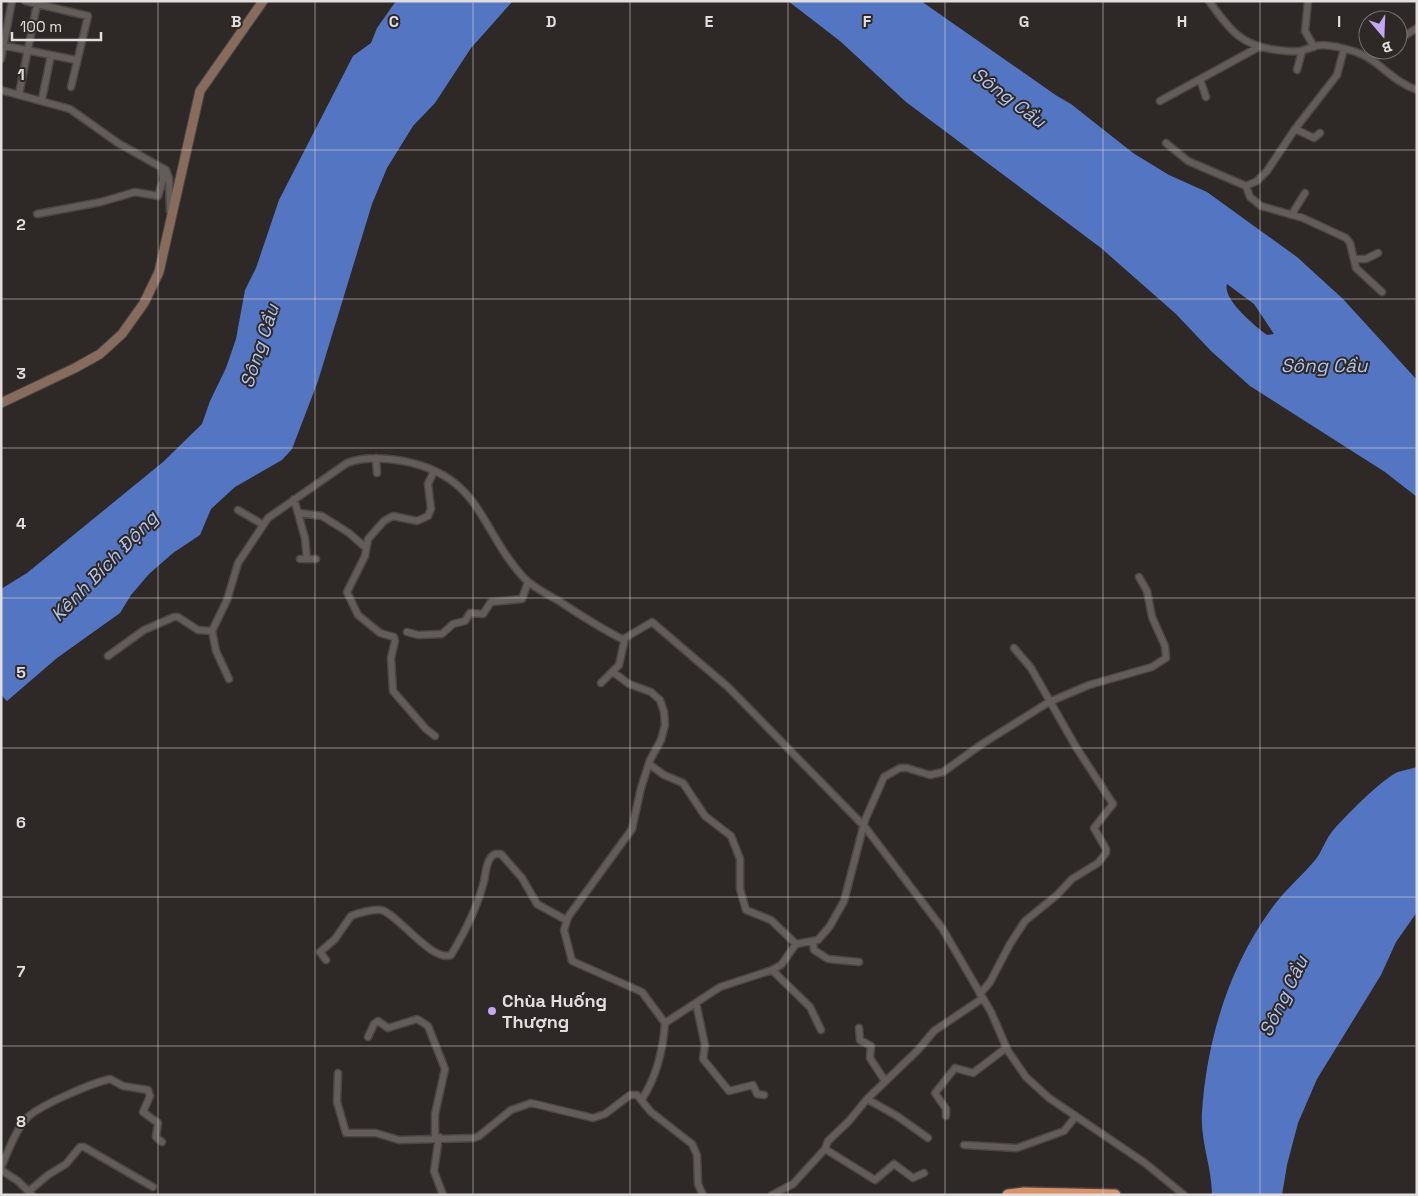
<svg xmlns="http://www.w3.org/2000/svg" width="1418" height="1196" font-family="'Space Grotesk',sans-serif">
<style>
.water{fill:#5476c2;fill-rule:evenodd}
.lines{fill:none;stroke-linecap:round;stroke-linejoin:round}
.street-casing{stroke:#4b4645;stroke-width:9}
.secondary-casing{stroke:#4b4645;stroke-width:11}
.highway-casing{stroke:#4b4645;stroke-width:14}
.street{stroke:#635c59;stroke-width:6}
.secondary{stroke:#876c5e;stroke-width:9}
.highway{stroke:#da926b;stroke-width:11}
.grid{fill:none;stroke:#e2dedd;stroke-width:1;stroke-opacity:0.55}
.poi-dot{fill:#c3a7f2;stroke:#2e2826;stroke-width:2}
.labels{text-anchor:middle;stroke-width:4;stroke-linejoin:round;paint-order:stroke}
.poi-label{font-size:18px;font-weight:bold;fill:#e2dedd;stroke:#2e2826;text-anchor:start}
.water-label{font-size:19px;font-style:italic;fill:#b0c4ec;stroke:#2e2826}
.grid-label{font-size:16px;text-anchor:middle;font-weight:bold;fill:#e2dedd;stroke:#2e2826;stroke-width:4;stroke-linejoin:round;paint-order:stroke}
</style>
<rect width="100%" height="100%" fill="#2e2826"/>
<path class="water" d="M 396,1 L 513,1 L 471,48 L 435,103 L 413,126 L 387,168 L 372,204 L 318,381 L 292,449 L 282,460 L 235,487 L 224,497 L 211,509 L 200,535 L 173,553 L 149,574 L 131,595 L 120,613 L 57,658 L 7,701 L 1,695 L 1,589 L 27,573 L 163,462 L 202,424 L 210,401 L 226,368 L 236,339 L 245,290 L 256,268 L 279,200 L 353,56 L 371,43 L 377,28 Z
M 788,1 L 921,1 L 1057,96 L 1071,104 L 1133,153 L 1169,175 L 1207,192 L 1297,257 L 1343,299 L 1417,380 L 1417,497 L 1385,472 L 1250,386 L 1211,351 L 1176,314 L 1101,248 L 906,102 L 840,41 ZM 1227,284 L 1254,304 L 1274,334 L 1267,335 C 1255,326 1222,299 1227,284 Z
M 1417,767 L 1417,912 L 1396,942 L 1381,975 L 1317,1079 L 1298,1123 L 1287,1165 L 1282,1195 L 1212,1195 C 1212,1167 1200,1141 1202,1112 C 1207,1038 1230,963 1275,904 C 1287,888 1303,875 1316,859 C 1322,851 1325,841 1331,833 C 1342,819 1383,778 1398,772 C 1404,770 1411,769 1417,767 Z"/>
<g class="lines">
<defs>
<path id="street" d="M 25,1 L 88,16 L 71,87
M 1209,1 C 1230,30 1241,46 1277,50 C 1285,51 1293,52 1300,51 C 1305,50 1310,48 1315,46 C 1327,43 1344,48 1356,52 C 1378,59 1391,81 1417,90
M 1308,1 L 1305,31 L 1314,47
M 1398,40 L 1417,28
M 1,45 L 76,60
M 1369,58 L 1382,50
M 1,59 L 12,1
M 1297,70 L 1302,51
M 1200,79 L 1206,97
M 1,90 L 70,109 L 118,143 L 166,170 L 169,178 L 170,211
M 19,94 L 37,4
M 42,99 L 51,55
M 1160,101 L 1257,48
M 1295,129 L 1314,138 L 1320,133
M 1166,143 L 1188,161 L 1246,186 L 1250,197 L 1261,206 L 1303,218 L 1346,238 L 1350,243 L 1356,268 L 1382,292
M 1246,186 L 1257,181 L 1267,171 L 1295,129 L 1337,75 L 1344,49
M 37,214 L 101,202 L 135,192 L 158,196 L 163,180 L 162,168
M 1292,214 L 1305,193
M 1354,259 L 1366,259 L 1378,253
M 376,458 L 377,473
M 434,471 L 428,484 L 431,509 L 428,516 L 417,521 L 393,516 L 384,521 L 368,539 L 365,556 L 347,592 L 358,615 L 380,633 L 394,637 L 395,641 L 391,658 L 393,691 L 426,729 L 435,736
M 294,499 L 305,538 L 307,559
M 238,510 L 262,524
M 299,513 L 322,516 L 349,533 L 366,548
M 300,559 L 316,559
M 407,632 L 418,635 L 442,634 L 453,624 L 465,621 L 470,613 L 483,614 L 491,602 L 522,599 L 528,582
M 108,656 L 144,630 L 174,617 L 178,617 L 198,630 L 212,631
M 613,672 L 629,684 L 651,692 L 660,700 L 664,712 L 665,725 L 661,740 L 650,760 L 641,788 L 632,829 L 568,917 L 564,930 L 572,961 L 642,992 L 665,1023 C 663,1050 657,1076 642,1099
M 229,679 L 216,651 L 212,631 L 227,600 L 238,563 L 268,518 L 347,463 C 365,456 385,458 403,461 C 482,476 479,529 524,578 C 534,588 547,594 559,601 C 580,615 602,629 624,640
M 601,683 L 619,665 L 625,638 L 652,622 L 728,687 L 865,827 L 942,928 L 991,1012 L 1008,1051 L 1026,1077 L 1049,1098 L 1145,1163 L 1184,1195
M 649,764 L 664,775 L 683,783 L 705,816 L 731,836 L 740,859 L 740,889 L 746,910 L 771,920 L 796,944
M 813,943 L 814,950 L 828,959 L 859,962
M 326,960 L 320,952 L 335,939 L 351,916 C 358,913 373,909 381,910 C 397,913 432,963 451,955 C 465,932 477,909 484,881 C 486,872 486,859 495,854 L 501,854 L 522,878 L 537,904 L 566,920
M 772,970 L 810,1007 L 821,1030
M 980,994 L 990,982 L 1010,944 L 1025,921 L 1057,895 L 1072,879 L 1098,863 L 1106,853 L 1106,849 L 1094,828 L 1113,804 L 1076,747 L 1031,668 L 1014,648
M 696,1003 L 705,1045 L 703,1059 L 729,1091 L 753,1085 L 757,1094 L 764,1095
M 665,1023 L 720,987 L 772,970 L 781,965 L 796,944 L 818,940 L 830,926 L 844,901 L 865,820 L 884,777 L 900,768 L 907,768 L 930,775 L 943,772 L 982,744 L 1049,702 L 1089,685 L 1152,667 L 1166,658 L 1165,646 L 1152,617 L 1147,591 L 1139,577
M 859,1028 L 860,1040 L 871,1046 L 870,1058 L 885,1081
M 368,1037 L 374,1024 L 378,1021 L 388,1028 L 417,1019 L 428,1026 L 445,1069 L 435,1114 L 435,1137
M 338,1073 L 337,1102 L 346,1133 L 376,1133 L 399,1140 L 474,1138 L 479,1136 L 511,1110 L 531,1103 L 593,1118 L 605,1114 L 630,1095 L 637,1095 L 651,1112 L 692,1144 L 697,1155 L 698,1184 L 703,1195
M 867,1099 L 897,1116 L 928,1138
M 946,1116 L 946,1109 L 935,1093 L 955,1068 L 973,1073 L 1006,1048
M 439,1137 L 434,1171 L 443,1195
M 964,1145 L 1017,1148 L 1064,1131 L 1076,1116
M 825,1149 L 875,1180 L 894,1164 L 913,1178 L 924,1173
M 1,1167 C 9,1150 16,1128 29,1116 C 43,1104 92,1083 110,1079 L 123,1086 L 148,1090 L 150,1096 L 143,1112 L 158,1123 L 156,1137 L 162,1142
M 1,1170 L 18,1181 L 32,1195
M 29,1191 L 48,1175 L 66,1164 L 80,1147 L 84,1147 L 153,1187
M 772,1195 L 793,1184 L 825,1149 L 828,1141 L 849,1121 L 867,1099 L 918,1050 L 934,1031 L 983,998"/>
<path id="secondary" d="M 1,403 L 75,368 L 100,354 L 122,334 L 144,303 L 159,272 L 200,91 L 263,1"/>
<path id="highway" d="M 1008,1195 L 1024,1193 L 1115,1195"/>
</defs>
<use href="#street" class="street-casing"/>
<use href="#secondary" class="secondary-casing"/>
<use href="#highway" class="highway-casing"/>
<use href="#street" class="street"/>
<use href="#secondary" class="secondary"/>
<use href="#highway" class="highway"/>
</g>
<path class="grid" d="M 158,1 L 158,1195M 315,1 L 315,1195M 473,1 L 473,1195M 630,1 L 630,1195M 788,1 L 788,1195M 945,1 L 945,1195M 1103,1 L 1103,1195M 1260,1 L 1260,1195M 1,150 L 1417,150M 1,299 L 1417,299M 1,448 L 1417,448M 1,598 L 1417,598M 1,748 L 1417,748M 1,897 L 1417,897M 1,1046 L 1417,1046"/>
<circle class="poi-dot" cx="492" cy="1011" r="5"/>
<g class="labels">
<g class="poi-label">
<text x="502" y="1007">Chùa Huống<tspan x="502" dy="21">Thượng</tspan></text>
</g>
<g class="water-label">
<text transform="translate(1009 97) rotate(37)" y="7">Sông Cầu</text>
<text transform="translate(259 346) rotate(-72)" y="7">Sông Cầu</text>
<text x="1324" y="372">Sông Cầu</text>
<text transform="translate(104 566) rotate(-46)" y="7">Kênh Bích Động</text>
<text transform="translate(1283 996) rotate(-64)" y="7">Sông Cầu</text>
</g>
</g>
<g class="grid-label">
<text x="236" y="27">B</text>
<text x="394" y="27">C</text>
<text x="551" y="27">D</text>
<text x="709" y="27">E</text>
<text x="867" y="27">F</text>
<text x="1024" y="27">G</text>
<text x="1182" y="27">H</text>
<text x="1339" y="27">I</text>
<text x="21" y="80">1</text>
<text x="21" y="230">2</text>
<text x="21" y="379">3</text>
<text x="21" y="529">4</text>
<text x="21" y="678">5</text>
<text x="21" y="828">6</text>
<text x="21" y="977">7</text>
<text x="21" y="1127">8</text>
</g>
<rect width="1418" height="1196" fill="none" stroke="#e2dedd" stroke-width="5"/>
<g transform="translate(1383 35) rotate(161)"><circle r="24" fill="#2e2826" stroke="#76716f"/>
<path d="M0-4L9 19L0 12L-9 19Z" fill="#c3a7f2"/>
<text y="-8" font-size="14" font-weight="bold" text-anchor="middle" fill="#e2dedd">B</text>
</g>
<path d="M12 32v8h89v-8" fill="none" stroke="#e2dedd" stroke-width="2.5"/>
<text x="20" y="32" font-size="15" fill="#e2dedd" stroke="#2e2826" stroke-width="4" paint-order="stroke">100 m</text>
</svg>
